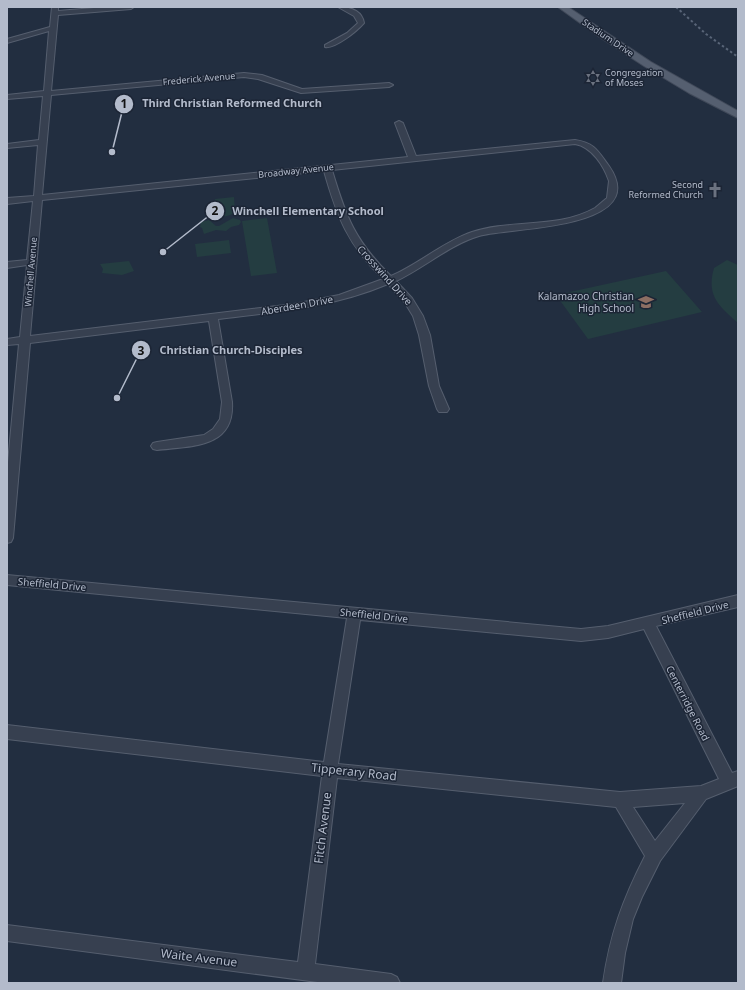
<svg xmlns="http://www.w3.org/2000/svg" width="745" height="990" font-family="'Noto Sans',sans-serif">
<style>
.green{fill:#243d41}
.lines{fill:none;stroke-linecap:round;stroke-linejoin:round}
.minor-casing{stroke:#555e6e;stroke-width:2}
.major-casing{stroke:#404959;stroke-width:2}
.minor{fill:#374050;fill-rule:evenodd}
.major{fill:#555f70;fill-rule:evenodd}
.rail{stroke:#586477;stroke-width:2;stroke-dasharray:2.5 2.5;stroke-linecap:butt}
.labels{text-anchor:middle;stroke-width:3;stroke-linejoin:round;paint-order:stroke}
.far-street-label{font-size:9px;fill:#b3bbcb;stroke:#1c2535}
.far-poi-label{font-size:9px;fill:#b3bbcb;stroke:#1c2535;text-anchor:start}
.street-label{font-size:10px;fill:#b3bbcb;stroke:#1c2535}
.poi-label{font-size:10px;fill:#b3bbcb;stroke:#1c2535;text-anchor:end}
.near-street-label{font-size:12px;fill:#b3bbcb;stroke:#1c2535}
.leader{fill:none;stroke:#b3bbcb;stroke-width:1.5}
.callout-dot{fill:#b3bbcb;stroke:#1c2535;stroke-width:1.5}
.mark-label{font-size:12px;text-anchor:middle;font-weight:bold;fill:#111}
.callout-label{font-size:11px;text-anchor:middle;font-weight:bold;fill:#b3bbcb;stroke:#1c2535;stroke-width:3;stroke-linejoin:round;paint-order:stroke}
</style>
<rect width="100%" height="100%" fill="#222e40"/>
<path class="green" d="M 234,197 L 235,212 C 230,217 219,218 212,214 L 211,211 L 216,209 L 215,199 Z
M 233,218 L 240,220 L 241,222 L 239,225 L 231,227 L 226,231 L 216,230 L 204,234 L 202,228 L 200,227 L 201,222 L 209,220 L 216,226 L 219,226 Z
M 267,218 L 277,273 L 251,276 L 242,221 Z
M 229,240 L 231,253 L 197,257 L 195,244 Z
M 727,260 L 738,265 L 738,323 C 719,306 706,296 714,268 Z
M 129,261 L 134,271 L 122,275 L 102,273 L 103,269 L 100,264 Z
M 666,271 L 702,312 L 588,339 L 556,295 Z"/>
<g class="lines">
<defs>
<path id="minor" d="M 52,7 L 58,7 L 58,11 L 106,7 L 134,7 L 131,9 L 58,15 L 51,91 L 244,73 L 262,75 L 302,89 L 389,83 L 393,85 L 389,87 L 301,93 L 258,79 L 244,77 L 51,95 L 42,195 L 408,157 L 395,123 L 399,121 L 403,123 L 416,156 L 575,140 C 595,143 598,151 609,166 C 653,230 510,227 479,236 C 449,245 424,268 396,281 L 412,298 L 423,316 L 430,335 L 439,386 L 449,409 L 447,412 L 439,412 L 437,409 L 429,386 L 419,335 L 413,316 L 405,303 L 388,284 C 334,307 277,312 218,319 L 232,402 C 235,449 190,446 157,450 L 153,449 L 151,446 L 153,443 L 157,442 L 204,435 L 213,429 L 220,419 L 222,402 L 209,321 L 30,343 L 13,538 L 11,542 L 7,543 L 7,473 L 19,344 L 7,345 L 7,339 L 20,337 L 27,265 L 7,268 L 7,262 L 27,260 L 33,201 L 7,204 L 7,198 L 34,196 L 38,145 L 7,148 L 7,144 L 39,140 L 43,96 L 7,99 L 7,95 L 44,91 L 49,31 L 7,43 L 7,39 L 50,27 ZM 575,144 C 592,147 604,166 609,181 L 607,198 C 603,201 599,205 595,208 C 558,229 511,219 472,232 C 443,242 419,264 391,276 C 355,241 346,217 332,170 ZM 324,171 C 337,217 348,245 383,279 L 339,295 L 294,304 L 30,336 L 42,200 Z
M 338,7 C 349,7 362,10 364,23 C 357,31 335,49 325,47 L 325,45 L 347,33 L 358,23 L 354,16 Z
M 7,575 L 581,629 L 608,626 L 738,595 L 738,607 L 656,626 L 732,773 L 738,771 L 738,786 L 706,799 L 660,861 L 642,897 L 633,919 L 625,953 L 621,983 L 603,983 C 610,934 623,899 645,856 L 616,807 L 337,778 L 315,964 L 391,974 L 397,977 L 400,983 L 325,983 L 7,941 L 7,925 L 298,962 L 322,776 L 7,739 L 7,725 L 324,762 L 347,618 L 7,585 ZM 360,620 L 581,641 L 608,638 L 644,629 L 719,779 L 701,786 L 620,792 L 338,764 ZM 685,803 L 655,841 L 633,807 Z"/>
<path id="major" d="M 558,7 L 568,7 L 651,62 L 738,111 L 738,118 L 689,93 L 644,66 L 601,38 Z"/>
</defs>
<use href="#minor" class="minor-casing"/>
<use href="#major" class="major-casing"/>
<use href="#minor" class="minor"/>
<use href="#major" class="major"/>
<path class="rail" d="M 676,7 L 706,34 L 738,57"/>
</g>
<defs>
<symbol id="synagogue-bare" viewBox="-9 -9 18 18"><path d="M0-6.5L5.6 3.2H-5.6ZM0 6.5L5.6-3.2H-5.6Z" fill="#6b7280" stroke="#1c2535" stroke-width="2.5" paint-order="stroke"/></symbol>
<symbol id="church-bare" viewBox="-9 -9 18 18"><path d="M-1.2-6h2.4v3.5h3.3v2.4h-3.3V6h-2.4V-.1h-3.3v-2.4h3.3Z" fill="#6b7280" stroke="#1c2535" stroke-width="2.5" paint-order="stroke"/></symbol>
<symbol id="school-bare" viewBox="-9 -9 18 18"><path d="M0-5L7-2L0 1L-7-2ZM-4 1L0 2.5L4 1V4Q0 6-4 4Z" fill="#8d6e63" stroke="#1c2535" stroke-width="2.5" paint-order="stroke"/></symbol>
</defs>
<g fill-rule="evenodd">
<use href="#synagogue-bare" x="582" y="67" width="22" height="22"/>
<use href="#church-bare" x="704" y="179" width="22" height="22"/>
<use href="#school-bare" x="635" y="291" width="22" height="22"/>
</g>
<g class="labels">
<g class="far-street-label">
<text transform="translate(608 38) rotate(34)" y="3">Stadium Drive</text>
<text transform="translate(199 79) rotate(-5)" y="3">Frederick Avenue</text>
<text transform="translate(296 171) rotate(-6)" y="3">Broadway Avenue</text>
<text transform="translate(31 272) rotate(-85)" y="3">Winchell Avenue</text>
</g>
<g class="far-poi-label">
<text x="605" y="76">Congregation<tspan x="605" dy="10">of Moses</tspan></text>
<text x="703" y="188" text-anchor="end">Second<tspan x="703" dy="10">Reformed Church</tspan></text>
</g>
<g class="street-label">
<text transform="translate(385 275) rotate(48)" y="4">Crosswind Drive</text>
<text transform="translate(297 305) rotate(-10)" y="4">Aberdeen Drive</text>
<text transform="translate(52 584) rotate(5)" y="4">Sheffield Drive</text>
<text transform="translate(695 612) rotate(-14)" y="4">Sheffield Drive</text>
<text transform="translate(374 615) rotate(6)" y="4">Sheffield Drive</text>
<text transform="translate(688 703) rotate(63)" y="4">Centerridge Road</text>
</g>
<g class="poi-label">
<text x="634" y="300">Kalamazoo Christian<tspan x="634" dy="12">High School</tspan></text>
</g>
<g class="near-street-label">
<text transform="translate(354 772) rotate(6)" y="4">Tipperary Road</text>
<text transform="translate(323 828) rotate(-83)" y="4">Fitch Avenue</text>
<text transform="translate(199 958) rotate(7)" y="4">Waite Avenue</text>
</g>
</g>
<path class="leader" d="M112 152L124 104M163 252L215 211M117 398L141 350"/>
<g class="callout-dot">
<circle cx="112" cy="152" r="4"/>
<circle cx="163" cy="252" r="4"/>
<circle cx="117" cy="398" r="4"/>
<circle cx="124" cy="104" r="10"/>
<circle cx="215" cy="211" r="10"/>
<circle cx="141" cy="350" r="10"/>
</g>
<g class="mark-label">
<text x="124" y="108">1</text>
<text x="215" y="215">2</text>
<text x="141" y="355">3</text>
</g>
<g class="callout-label">
<text x="232" y="107">Third Christian Reformed Church</text>
<text x="308" y="215">Winchell Elementary School</text>
<text x="231" y="354">Christian Church-Disciples</text>
</g>
<rect width="745" height="990" fill="none" stroke="#b3bbcb" stroke-width="16"/>
</svg>
